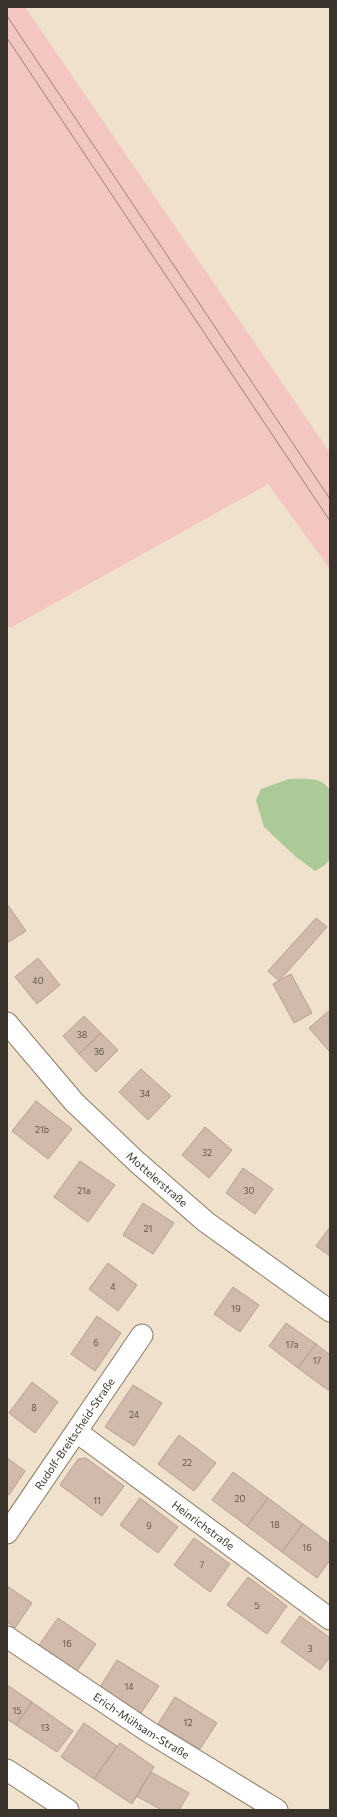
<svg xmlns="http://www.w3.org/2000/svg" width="337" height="1817" font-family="Commissioner,sans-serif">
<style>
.green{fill:#f3c6c1}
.water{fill:#acca98}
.building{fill:#d1baac;stroke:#b7a093}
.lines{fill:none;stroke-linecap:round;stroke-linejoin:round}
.minor-casing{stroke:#887c67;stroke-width:23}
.minor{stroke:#fff;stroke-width:21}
.tram{stroke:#908678;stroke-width:1}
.labels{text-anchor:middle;stroke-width:4;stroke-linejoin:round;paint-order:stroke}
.number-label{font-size:9px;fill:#60564c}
.street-label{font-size:11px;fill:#3a342c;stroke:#fceed8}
</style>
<rect width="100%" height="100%" fill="#efe1cb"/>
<path class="green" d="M 7,7 L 25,7 L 330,453 L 330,569 L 268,484 L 12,627 L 7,626 Z"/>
<path class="water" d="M 289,779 C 304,779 323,776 330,791 L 330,859 L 325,865 L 315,871 L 295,856 L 264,827 L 256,800 L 261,789 Z"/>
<path class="building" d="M 7,904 L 26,931 L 7,943 Z
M 316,918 L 327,927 L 279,981 L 268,971 Z
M 38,958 L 60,985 L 37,1004 L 15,977 Z
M 291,974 L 312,1013 L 294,1023 L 273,984 Z
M 330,1010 L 330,1052 L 309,1028 Z
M 84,1016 L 101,1033 L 79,1054 L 63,1036 Z
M 101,1033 L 118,1050 L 96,1072 L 79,1054 Z
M 141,1069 L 171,1096 L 148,1120 L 119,1092 Z
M 36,1101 L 72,1129 L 48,1159 L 12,1131 Z
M 205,1127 L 232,1150 L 209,1178 L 182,1155 Z
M 80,1161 L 115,1185 L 88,1222 L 54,1197 Z
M 243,1168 L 273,1189 L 255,1214 L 226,1193 Z
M 143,1203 L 174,1223 L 153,1254 L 123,1235 Z
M 330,1227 L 330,1256 L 316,1246 Z
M 108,1263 L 137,1285 L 118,1311 L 89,1289 Z
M 233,1287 L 259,1305 L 240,1332 L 214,1314 Z
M 97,1316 L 121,1333 L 95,1371 L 71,1354 Z
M 286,1323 L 316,1344 L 298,1368 L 269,1346 Z
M 316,1344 L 330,1355 L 330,1387 L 328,1390 L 298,1368 Z
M 32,1382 L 58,1402 L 35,1433 L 9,1413 Z
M 133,1385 L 162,1403 L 134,1446 L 105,1427 Z
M 179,1435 L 216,1463 L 194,1491 L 158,1464 Z
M 7,1458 L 25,1471 L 9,1495 L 7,1494 Z
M 86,1458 L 124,1486 L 102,1516 L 60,1485 L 78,1459 Z
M 233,1472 L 268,1498 L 247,1526 L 212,1500 Z
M 140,1498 L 178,1527 L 158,1553 L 120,1525 Z
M 268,1498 L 303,1524 L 282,1552 L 247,1526 Z
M 303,1524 L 330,1544 L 330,1560 L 317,1578 L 282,1552 Z
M 194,1538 L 230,1564 L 210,1592 L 174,1565 Z
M 248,1577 L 287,1606 L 267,1634 L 227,1605 Z
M 7,1586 L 32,1603 L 15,1628 L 7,1622 Z
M 300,1616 L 330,1638 L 330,1657 L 320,1670 L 281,1642 Z
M 58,1618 L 96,1644 L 77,1671 L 39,1645 Z
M 117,1660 L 159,1686 L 141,1713 L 100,1687 Z
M 7,1685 L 32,1702 L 16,1725 L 7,1719 Z
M 175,1697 L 217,1723 L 200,1749 L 158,1724 Z
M 32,1702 L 73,1731 L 57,1752 L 16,1725 Z
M 84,1723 L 117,1746 L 94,1779 L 61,1757 Z
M 120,1743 L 154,1767 L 132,1804 L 94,1779 Z
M 151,1772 L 189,1793 L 179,1810 L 162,1810 L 136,1796 Z"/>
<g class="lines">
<defs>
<g id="minor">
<path id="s1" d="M 7,1023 L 74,1102 L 137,1162 L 206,1222 L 330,1311"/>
<path id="s2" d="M 77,1432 L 330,1619"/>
<path id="s3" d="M 7,1533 L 142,1335"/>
<path id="s4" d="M 7,1637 L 149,1732 L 277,1810"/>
<path d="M 7,1770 L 68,1810"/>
</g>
</defs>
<use href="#minor" class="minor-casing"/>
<use href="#minor" class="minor"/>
<path class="tram" d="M 7,16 L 330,499
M 7,38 L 330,521"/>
</g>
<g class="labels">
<g class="number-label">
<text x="38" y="984">40</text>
<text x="82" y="1038">38</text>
<text x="99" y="1055">36</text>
<text x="145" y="1097">34</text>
<text x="42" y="1133">21b</text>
<text x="207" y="1156">32</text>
<text x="84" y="1194">21a</text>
<text x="249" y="1194">30</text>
<text x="148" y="1232">21</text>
<text x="113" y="1290">4</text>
<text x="236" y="1312">19</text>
<text x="96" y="1346">6</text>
<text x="292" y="1348">17a</text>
<text x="317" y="1364">17</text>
<text x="34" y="1411">8</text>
<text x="134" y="1418">24</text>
<text x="187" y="1466">22</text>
<text x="240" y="1502">20</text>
<text x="97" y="1504">11</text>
<text x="275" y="1528">18</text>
<text x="149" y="1529">9</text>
<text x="307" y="1551">16</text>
<text x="202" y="1568">7</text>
<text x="257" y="1609">5</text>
<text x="67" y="1647">16</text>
<text x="310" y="1652">3</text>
<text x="129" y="1690">14</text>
<text x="17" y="1714">15</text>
<text x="188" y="1726">12</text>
<text x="45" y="1731">13</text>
</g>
<g class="street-label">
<text dy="4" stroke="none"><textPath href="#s1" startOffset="217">Mottelerstraße</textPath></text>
<text dy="4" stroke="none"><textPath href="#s3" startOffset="120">Rudolf-Breitscheid-Straße</textPath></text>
<text dy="4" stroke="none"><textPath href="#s2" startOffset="157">Heinrichstraße</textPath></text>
<text dy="4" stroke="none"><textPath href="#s4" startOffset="161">Erich-Mühsam-Straße</textPath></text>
</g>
</g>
<rect width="337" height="1817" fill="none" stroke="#3a342c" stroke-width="16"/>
</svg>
